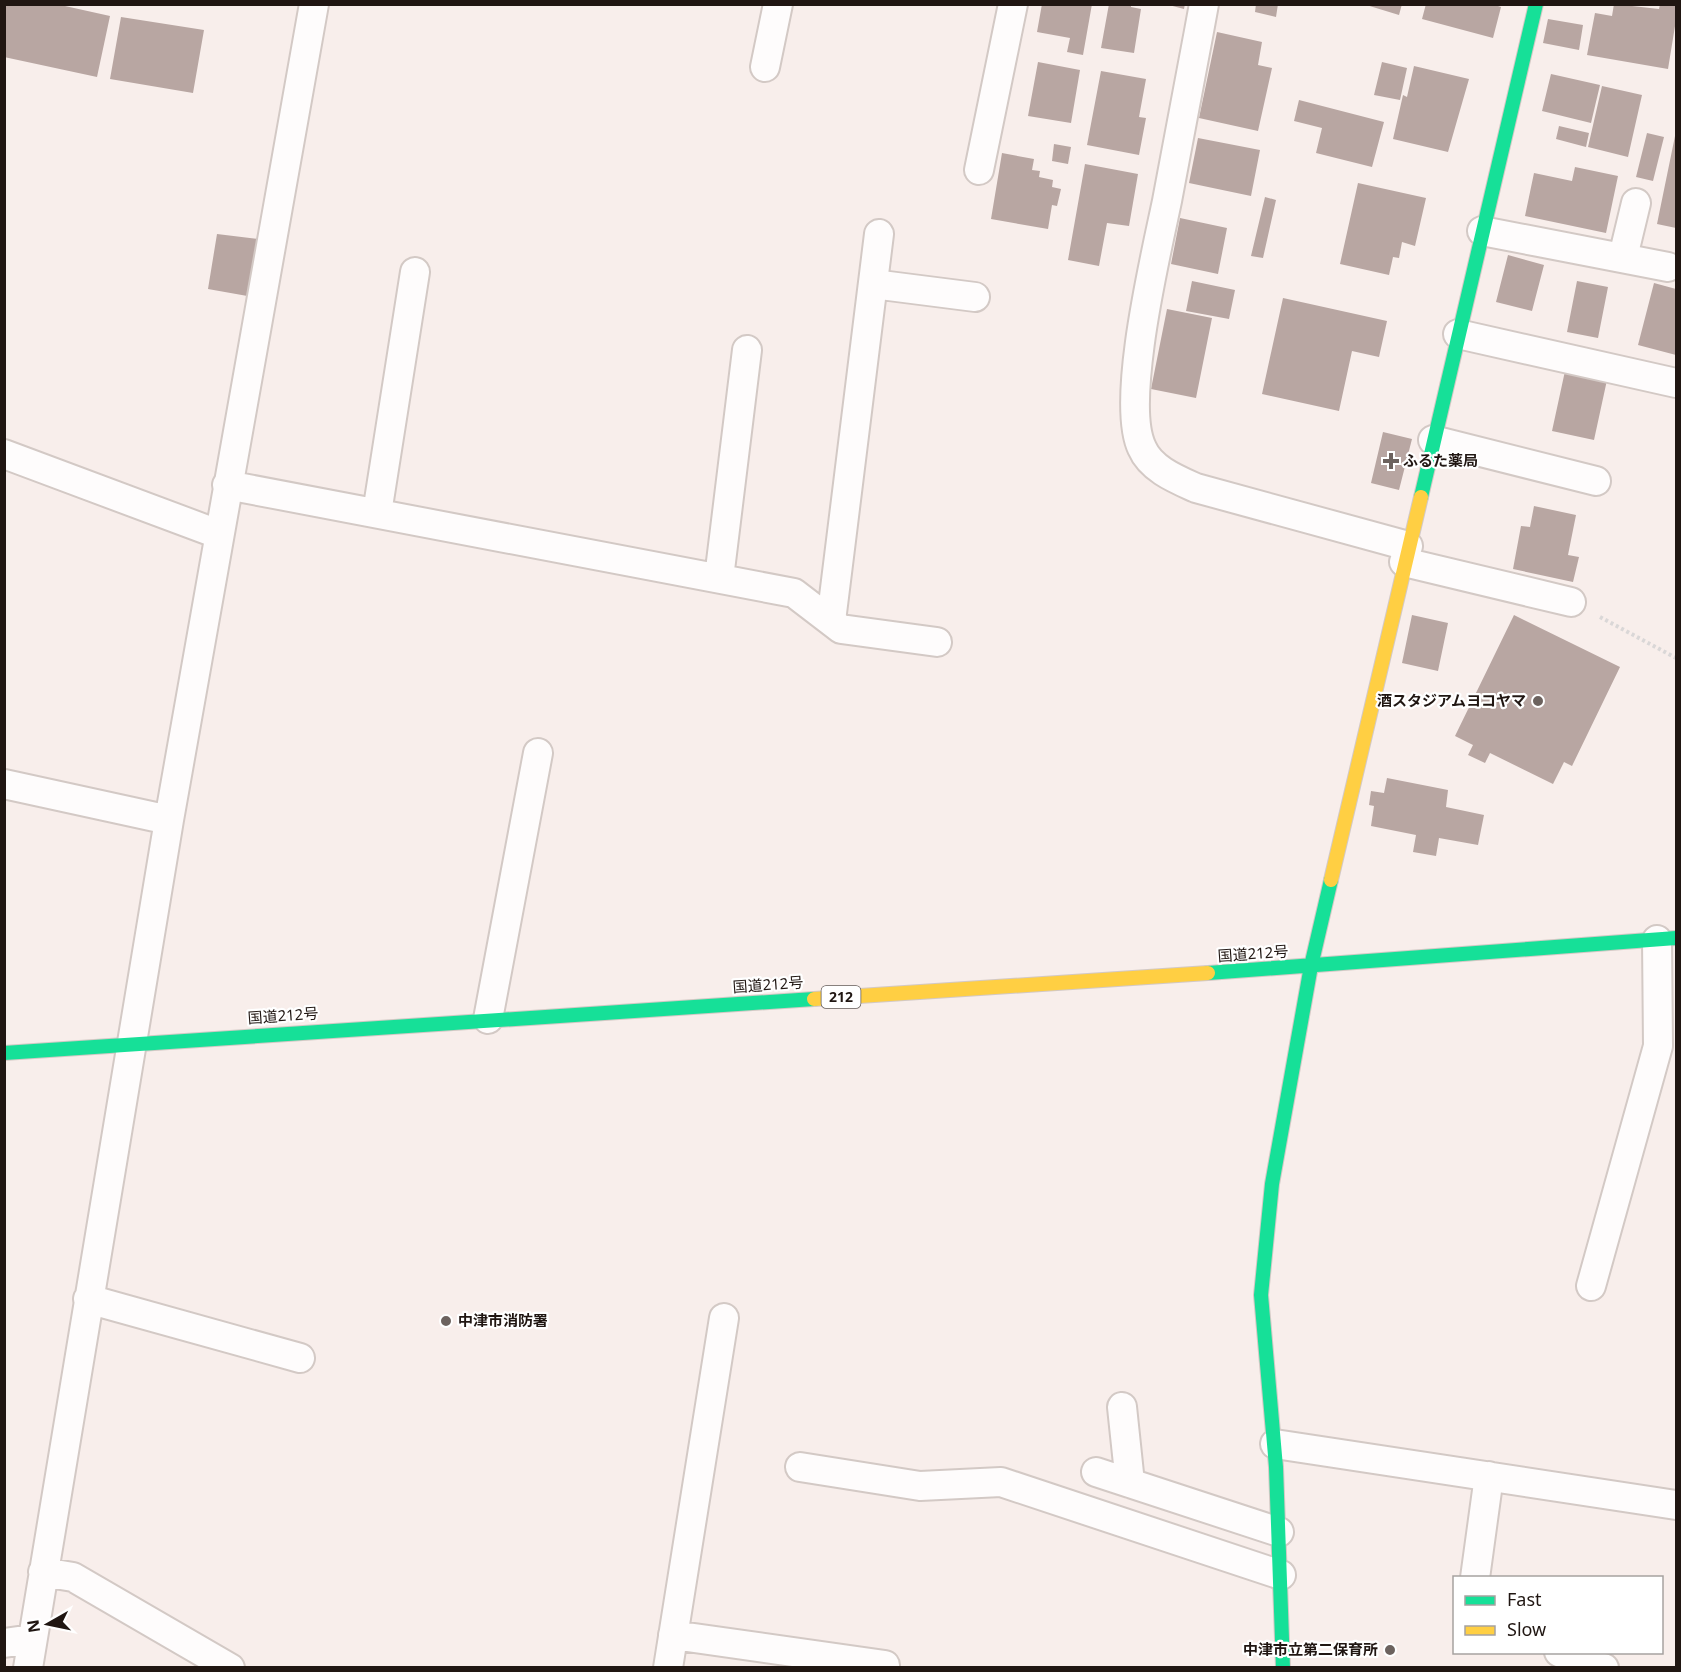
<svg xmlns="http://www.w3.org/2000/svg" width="1681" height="1672" font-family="'Noto Sans','Noto Sans JP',sans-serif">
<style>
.building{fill:#b8a6a2}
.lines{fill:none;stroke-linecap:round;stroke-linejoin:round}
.street-casing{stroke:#d3c9c5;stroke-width:32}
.fast-casing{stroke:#d3c9c5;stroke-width:16}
.slow-casing{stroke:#d3c9c5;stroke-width:16}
.path{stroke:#dad7d7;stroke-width:4;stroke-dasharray:3 3;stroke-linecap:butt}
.street{stroke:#fefcfc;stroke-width:28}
.fast{stroke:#16e098;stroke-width:14}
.slow{stroke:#ffcf43;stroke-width:14}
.poi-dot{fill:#6c625e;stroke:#fff;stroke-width:2}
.labels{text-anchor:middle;stroke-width:4.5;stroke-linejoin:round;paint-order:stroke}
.shield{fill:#fff;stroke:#635c59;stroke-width:1.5}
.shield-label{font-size:14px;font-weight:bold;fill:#201612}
.poi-label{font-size:15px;font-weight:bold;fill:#201612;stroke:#fff;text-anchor:start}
.street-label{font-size:15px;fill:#201612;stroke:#fff}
</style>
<rect width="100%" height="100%" fill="#f8eeeb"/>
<path class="building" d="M 4,4 L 56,4 L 110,16 L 97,77 L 4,57 Z
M 1042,4 L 1092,4 L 1083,55 L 1067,52 L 1070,38 L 1037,32 Z
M 1109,4 L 1131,4 L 1131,7 L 1141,9 L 1134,53 L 1101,48 Z
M 1165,4 L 1185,4 L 1184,9 Z
M 1256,4 L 1278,4 L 1276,17 L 1255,12 Z
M 1363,4 L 1402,4 L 1399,15 Z
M 1426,4 L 1492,4 L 1501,7 L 1493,38 L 1422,19 Z
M 1614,4 L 1659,9 L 1660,4 L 1676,4 L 1676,20 L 1668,69 L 1587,55 L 1595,13 L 1612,16 Z
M 121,17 L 204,30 L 193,93 L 110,79 Z
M 1548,19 L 1583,25 L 1579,50 L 1543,43 Z
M 1217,32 L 1262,42 L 1258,65 L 1272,68 L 1258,131 L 1199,118 Z
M 1038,62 L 1080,70 L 1071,123 L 1028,116 Z
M 1382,62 L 1407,68 L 1400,100 L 1374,95 Z
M 1414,66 L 1469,79 L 1448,152 L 1393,139 L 1403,95 L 1407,97 Z
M 1101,71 L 1146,79 L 1139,117 L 1146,118 L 1139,155 L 1087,145 Z
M 1551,74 L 1600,85 L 1591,123 L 1542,111 Z
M 1602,86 L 1642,95 L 1628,157 L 1588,147 Z
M 1299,100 L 1384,122 L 1372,167 L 1316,153 L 1322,128 L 1294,121 Z
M 1559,126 L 1589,133 L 1586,147 L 1556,139 Z
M 1647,133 L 1664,137 L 1653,181 L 1636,177 Z
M 1675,136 L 1676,136 L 1676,228 L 1657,224 Z
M 1198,138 L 1260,150 L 1251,196 L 1189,183 Z
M 1054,144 L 1071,147 L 1068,164 L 1052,161 Z
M 1002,153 L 1034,159 L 1032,170 L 1040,171 L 1039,177 L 1053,180 L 1052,187 L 1061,189 L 1057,206 L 1052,205 L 1048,229 L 991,219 Z
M 1085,164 L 1138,174 L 1129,226 L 1107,223 L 1099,266 L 1068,260 Z
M 1575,167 L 1618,176 L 1606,233 L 1525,216 L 1534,173 L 1572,181 Z
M 1358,183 L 1426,198 L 1415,246 L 1402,242 L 1399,258 L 1393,257 L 1389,275 L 1340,264 Z
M 1265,197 L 1276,200 L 1263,258 L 1251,256 Z
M 1180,218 L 1227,228 L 1218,274 L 1171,264 Z
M 217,234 L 259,239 L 253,297 L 208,289 Z
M 1508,255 L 1544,265 L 1532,311 L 1496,302 Z
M 1192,281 L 1235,290 L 1229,319 L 1186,311 Z
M 1577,281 L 1608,287 L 1598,338 L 1567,332 Z
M 1654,283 L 1676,289 L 1676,355 L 1638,345 Z
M 1283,298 L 1387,321 L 1379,357 L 1352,351 L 1339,411 L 1262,394 Z
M 1167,309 L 1212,318 L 1196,398 L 1151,389 Z
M 1565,371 L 1607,380 L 1594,440 L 1552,431 Z
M 1383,432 L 1412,439 L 1399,490 L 1371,483 Z
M 1534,506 L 1576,515 L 1568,555 L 1579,557 L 1573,582 L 1513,569 L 1521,526 L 1530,527 Z
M 1412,615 L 1448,623 L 1438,671 L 1402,663 Z
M 1514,615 L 1620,667 L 1572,766 L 1564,762 L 1553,784 L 1490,753 L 1485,763 L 1468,755 L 1473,745 L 1455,736 Z
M 1387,778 L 1448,790 L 1446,807 L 1484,815 L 1478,845 L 1439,838 L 1436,856 L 1413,852 L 1416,835 L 1371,826 L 1374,806 L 1369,805 L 1371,791 L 1384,793 Z"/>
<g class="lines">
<defs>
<path id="street" d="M 1204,4 C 1192,70 1179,136 1167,201 C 1156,254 1120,403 1142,448 C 1151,469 1176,479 1196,488 L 1408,546
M 765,67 L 778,4
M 979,170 L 1013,4
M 1482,231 L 1668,267
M 1623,257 L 1636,203
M 873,284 L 975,297
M 1458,334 L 1676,383
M 1433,440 L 1596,481
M 4,454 L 218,534
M 227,485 L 794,593 L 841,629 L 937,642
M 377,513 L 415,272
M 1404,562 L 1571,602
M 719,578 L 747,350
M 831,621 L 879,234
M 4,784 L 169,820
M 488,1019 L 538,753
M 1591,1286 L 1658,1046 L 1657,940
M 88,1299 L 300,1358
M 1122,1407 L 1130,1483
M 1275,1444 L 1676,1505
M 800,1467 L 920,1486 L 1001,1482 L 1281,1575
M 1096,1472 L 1279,1532
M 43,1572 L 73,1577 L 230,1668
M 1475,1578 L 1489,1476
M 673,1635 L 885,1665
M 4,1643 L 32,1639
M 1559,1652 L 1583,1663 L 1604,1668
M 28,1668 L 169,820 L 314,4
M 668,1668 L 724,1318"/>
<path id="fast" d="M 1421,497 L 1536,4
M 1208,973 L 1676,938
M 4,1053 L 814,999
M 1283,1668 L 1276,1467 L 1261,1295 L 1272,1184 L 1311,966 L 1331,880"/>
<path id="slow" d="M 1331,880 L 1421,497
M 814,999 L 1208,973"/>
</defs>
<use href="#street" class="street-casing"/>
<use href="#fast" class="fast-casing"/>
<use href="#slow" class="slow-casing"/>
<path class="path" d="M 1600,617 L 1676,658"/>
<use href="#street" class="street"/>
<use href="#fast" class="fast"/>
<use href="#slow" class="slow"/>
</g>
<g class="poi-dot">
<path d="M1388 452h6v6h6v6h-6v6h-6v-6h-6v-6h6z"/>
<circle cx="1538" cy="701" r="6"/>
<circle cx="446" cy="1321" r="6"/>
<circle cx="1390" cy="1650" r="6"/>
</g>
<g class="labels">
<rect class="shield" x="821.5" y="986" width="39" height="22" rx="4.5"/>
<g class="shield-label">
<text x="841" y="1002">212</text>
</g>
<g class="poi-label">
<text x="1403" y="466">ふるた薬局</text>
<text x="1526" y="706" text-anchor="end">酒スタジアムヨコヤマ</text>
<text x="458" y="1326">中津市消防署</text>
<text x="1378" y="1655" text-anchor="end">中津市立第二保育所</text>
</g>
<g class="street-label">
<text transform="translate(1253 954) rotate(-4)" y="5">国道212号</text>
<text transform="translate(768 985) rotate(-4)" y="5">国道212号</text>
<text transform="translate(283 1016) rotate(-4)" y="5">国道212号</text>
</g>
</g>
<rect width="1681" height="1672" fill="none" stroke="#201612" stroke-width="12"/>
<rect x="1453" y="1576" width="210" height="78" fill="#ffffff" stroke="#a6a2a0" stroke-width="1.5"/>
<rect x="1465" y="1596" width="30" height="9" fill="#16e098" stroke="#a6a2a0" stroke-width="1.5"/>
<text x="1507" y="1606" font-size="18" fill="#201612">Fast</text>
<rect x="1465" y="1626" width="30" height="9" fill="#ffcf43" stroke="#a6a2a0" stroke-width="1.5"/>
<text x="1507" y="1636" font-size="18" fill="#201612">Slow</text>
<g transform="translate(48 1624) rotate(261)" stroke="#ffffff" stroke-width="4.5" paint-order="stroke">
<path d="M0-4.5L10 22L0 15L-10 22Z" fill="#201612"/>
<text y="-9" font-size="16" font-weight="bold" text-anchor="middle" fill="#201612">N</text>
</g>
</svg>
